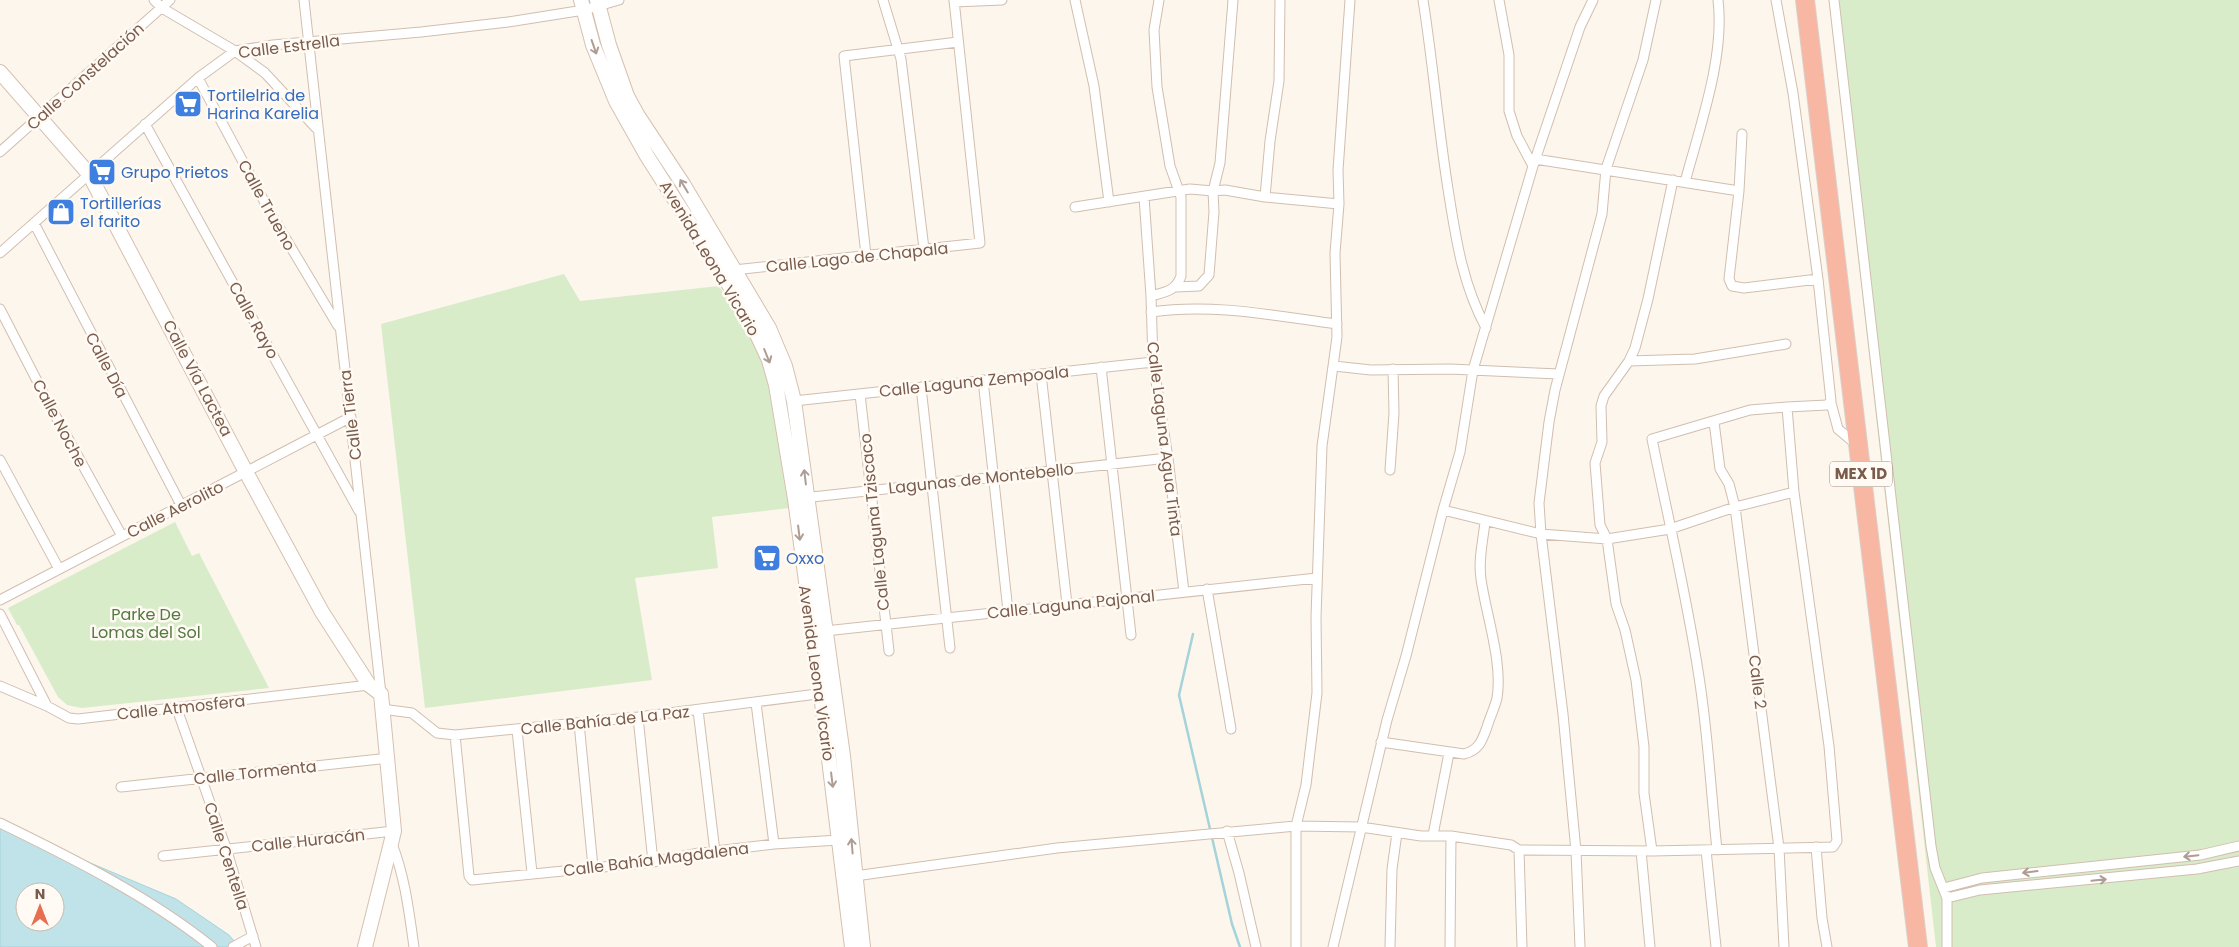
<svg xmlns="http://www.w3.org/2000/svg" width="2239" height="947" font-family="Poppins,sans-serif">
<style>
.green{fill:#d8ecc9}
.water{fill:#bfe3e8;stroke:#a5d3da;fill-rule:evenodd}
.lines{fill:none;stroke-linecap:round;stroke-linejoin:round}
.stream{stroke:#a5d3da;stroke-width:2.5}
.street-casing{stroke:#d1beb0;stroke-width:11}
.secondary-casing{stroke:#d6c0b0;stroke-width:16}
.highway-casing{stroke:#dad1cd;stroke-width:20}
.street{stroke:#fff;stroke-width:9}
.secondary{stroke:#fff;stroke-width:14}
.highway{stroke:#f7b7a3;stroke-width:18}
.oneway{stroke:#af9d94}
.labels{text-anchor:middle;stroke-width:5;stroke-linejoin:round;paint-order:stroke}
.shield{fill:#fffaf3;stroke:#a28b7f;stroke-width:1}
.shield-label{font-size:15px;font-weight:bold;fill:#7a5c4d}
.street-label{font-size:16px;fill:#7a5c4d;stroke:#fffaf3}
.shop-label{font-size:16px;fill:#366cbe;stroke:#fffaf3;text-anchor:start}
.park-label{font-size:16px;fill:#537a41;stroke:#fffaf3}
</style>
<rect width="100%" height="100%" fill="#fdf6ec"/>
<path class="green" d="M 1829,0 L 2239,0 L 2239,947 L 1936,947 Z
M 564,274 L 580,301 L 719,286 C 731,305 744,323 753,342 C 778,393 782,453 789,508 L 712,517 L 718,568 L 635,578 L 652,680 L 425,708 L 381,324 Z
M 175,522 L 192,556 L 199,553 L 269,688 L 82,708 L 67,705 L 58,697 L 19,625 L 17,625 L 8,608 Z"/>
<path class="water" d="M 0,825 L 176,899 L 229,935 L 239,947 L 0,947 ZM 25,892 L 55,892 L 55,922 L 25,922 Z"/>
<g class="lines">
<path class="stream" d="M 1193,634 L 1179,695 L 1232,924 L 1240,947"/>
<defs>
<path id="street" d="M 154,0 L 162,8 L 235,51 L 265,73 L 316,128
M 304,0 L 381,694
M 883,0 L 901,59 L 924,249
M 1075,0 L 1094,86 L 1109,202
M 1423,0 C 1433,63 1438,126 1448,189 C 1456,239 1462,283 1486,328
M 1499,0 L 1509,55 L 1509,111 L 1517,136 L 1533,166
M 1776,0 L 1793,93 L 1818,279 L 1831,401 L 1827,405 L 1787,407
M 1834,0 L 1931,846 L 1935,868 L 1947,898 L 1947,947
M 954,2 L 1002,0
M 198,78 L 271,214 L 338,326
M 145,124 L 359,511
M 1742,134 L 1739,191 L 1729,279 L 1732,286 L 1744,288 L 1818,279
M 0,152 L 170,0
M 1535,159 L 1739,191
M 1685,182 C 1700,126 1725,57 1718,0
M 1144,197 L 1151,296 L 1153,362 L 1168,458 L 1184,592
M 1265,197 L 1270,141 L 1279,81 L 1280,0
M 1075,207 L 1190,189 L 1213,191 L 1225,190 L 1265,197 L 1339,204
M 34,223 L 181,505
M 0,253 L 198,78 L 235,51 L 273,45 L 421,32 L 508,22 L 584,10 L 619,0
M 866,255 L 844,56 L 958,42
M 734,270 L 980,243 L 954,0
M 1176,287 L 1199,286 L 1209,275 L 1214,212 L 1213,191 L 1220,163 L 1233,0
M 1151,296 C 1165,292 1176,291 1181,276 L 1181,197 L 1170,166 L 1157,87 L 1154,30 L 1159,0
M 0,309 L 50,406 L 122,536
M 1151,312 C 1214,303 1275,316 1337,324
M 1629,361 L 1695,359 L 1786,344
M 1334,366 L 1371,370 L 1450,369 L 1559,374
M 1101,367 L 1131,635
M 1041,374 L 1067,604
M 983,380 L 1008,611
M 921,387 L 950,648
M 860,394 L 889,651
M 794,401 L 1153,362
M 1831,403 L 1838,429 L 1857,445
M 1714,422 L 1720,469 L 1729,484 L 1735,507 L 1779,848 L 1784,947
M 0,460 L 59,569
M 1390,470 L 1394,413 L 1393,369
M 803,498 L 1168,458
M 1443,510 L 1541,534 L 1607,539 L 1670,529 L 1735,507 L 1794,492
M 1207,589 L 1231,729
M 0,600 L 351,417
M 0,614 L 47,706
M 825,631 L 1317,578
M 0,686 L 47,706 L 69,718 L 78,719 L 369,685
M 756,703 L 774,844
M 177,709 L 226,848 L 256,947
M 382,709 L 412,713 L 437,733 L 455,735 L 638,717 L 825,693
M 698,710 L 715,852
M 638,717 L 653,862
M 579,723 L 593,867
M 517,730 L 532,873
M 455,735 L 469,876 L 472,880 L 653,862 L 699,853 L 774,844 L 839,840
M 1381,742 L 1464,754 C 1479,750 1482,741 1487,727 C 1490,717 1495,707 1497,698 C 1503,662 1486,615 1481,579 C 1478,560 1483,541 1485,522
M 121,787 L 389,758
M 0,823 C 72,858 150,897 212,947
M 1227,831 L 1239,873 L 1256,947
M 1433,835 L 1449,753
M 392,844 C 405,877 409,912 414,947
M 1816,847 L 1822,918 L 1827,947
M 1519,850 L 1522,947
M 1706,850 L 1716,947
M 1641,851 L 1650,947
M 1652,851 L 1644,793 L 1644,747 L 1636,680 L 1625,630 L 1616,604 L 1607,539 L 1600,525 L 1595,463 L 1602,442 L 1601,406 L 1604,396 L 1629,361 L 1635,348 L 1648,299 L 1673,180
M 163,856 L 394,831
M 855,876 L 1057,848 L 1296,826 L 1361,827 L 1421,836 L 1451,836 L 1511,845 L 1519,850 L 1652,851 L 1833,847 L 1837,841 L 1829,746 L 1794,492 L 1787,407 L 1750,410 L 1652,439 C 1668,518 1687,597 1699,677 C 1708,734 1711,792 1717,850
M 1944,888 L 1982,878 L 2200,855 L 2239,846
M 1947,898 L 1980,890 L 2197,869 L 2239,861
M 233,947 L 253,936
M 1296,947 L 1296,826 L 1306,785 L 1317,693 L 1316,617 L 1322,446 L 1337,337 L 1335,253 L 1339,204 L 1338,170 L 1350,0
M 1333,947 L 1387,720 L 1406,656 L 1443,510 L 1460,452 L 1473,370 L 1533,166 L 1580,27 L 1593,0
M 1390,947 L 1392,869 L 1397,833
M 1450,947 L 1451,836
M 1580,947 L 1576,851 L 1563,714 L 1541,534 L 1539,503 L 1549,422 L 1555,390 L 1602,214 L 1606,169 L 1643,60 L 1656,0"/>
<path id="secondary" d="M 581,0 L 593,45 L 616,101 L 647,156 L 747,313 L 769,360 L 776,385 L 795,499 L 821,694 L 852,947
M 597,0 L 609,45 L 627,96 L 638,116 L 683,184 L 769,328 L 785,366 L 794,401 L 843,756 L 863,947
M 0,72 L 89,174 L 246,472 L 322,612 L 369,685 L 381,694 L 394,831 L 365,947"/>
<path id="highway" d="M 1805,0 L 1918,947"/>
</defs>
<use href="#street" class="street-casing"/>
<use href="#secondary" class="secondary-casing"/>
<use href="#highway" class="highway-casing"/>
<use href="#street" class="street"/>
<use href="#secondary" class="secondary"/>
<use href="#highway" class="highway"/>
</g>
<defs><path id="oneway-shaft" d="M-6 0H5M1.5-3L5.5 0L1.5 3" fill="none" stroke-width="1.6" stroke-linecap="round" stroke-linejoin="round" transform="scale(1.25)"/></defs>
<g class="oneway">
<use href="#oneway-shaft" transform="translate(594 47) rotate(71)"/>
<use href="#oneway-shaft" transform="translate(684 186) rotate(-121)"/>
<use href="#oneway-shaft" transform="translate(767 356) rotate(68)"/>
<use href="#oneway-shaft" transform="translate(805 477) rotate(-97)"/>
<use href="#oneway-shaft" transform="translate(799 533) rotate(83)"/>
<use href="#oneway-shaft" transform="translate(832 780) rotate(83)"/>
<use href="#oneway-shaft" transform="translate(852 846) rotate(-95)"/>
<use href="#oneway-shaft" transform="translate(2191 856) rotate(174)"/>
<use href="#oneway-shaft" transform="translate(2030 872) rotate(173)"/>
<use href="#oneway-shaft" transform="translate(2099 880) rotate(-6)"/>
</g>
<defs>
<symbol id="supermarket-square" viewBox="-11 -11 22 22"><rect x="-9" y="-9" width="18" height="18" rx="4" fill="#3f7fe0" stroke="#fffaf3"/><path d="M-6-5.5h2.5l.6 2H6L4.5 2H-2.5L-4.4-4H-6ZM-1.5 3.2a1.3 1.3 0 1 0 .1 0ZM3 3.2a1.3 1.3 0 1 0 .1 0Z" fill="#fff"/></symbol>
<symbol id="shop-square" viewBox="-11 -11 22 22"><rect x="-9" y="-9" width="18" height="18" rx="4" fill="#3f7fe0" stroke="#fffaf3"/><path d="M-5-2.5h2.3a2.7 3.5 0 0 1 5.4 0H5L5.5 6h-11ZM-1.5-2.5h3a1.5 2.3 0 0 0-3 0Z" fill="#fff"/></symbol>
</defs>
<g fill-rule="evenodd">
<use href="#supermarket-square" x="172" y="88" width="32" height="32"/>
<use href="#supermarket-square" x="86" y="156" width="32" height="32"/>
<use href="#shop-square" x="45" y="196" width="32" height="32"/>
<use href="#supermarket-square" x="751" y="542" width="32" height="32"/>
</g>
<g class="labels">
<rect class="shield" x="1830" y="461.5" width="62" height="25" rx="4"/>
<g class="shield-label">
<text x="1861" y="479">MEX 1D</text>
</g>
<g class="street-label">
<text transform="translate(289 46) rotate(-7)" y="6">Calle Estrella</text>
<text transform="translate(85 76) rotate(-42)" y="6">Calle Constelación</text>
<text transform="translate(267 205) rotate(61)" y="6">Calle Trueno</text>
<text transform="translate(857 257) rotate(-6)" y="6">Calle Lago de Chapala</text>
<text transform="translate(710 258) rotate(59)" y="6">Avenida Leona Vicario</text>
<text transform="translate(254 320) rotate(61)" y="6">Calle Rayo</text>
<text transform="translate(107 365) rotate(62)" y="6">Calle Día</text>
<text transform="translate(198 378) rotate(62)" y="6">Calle Vía Lactea</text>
<text transform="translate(974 381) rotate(-6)" y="6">Calle Laguna Zempoala</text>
<text transform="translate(350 415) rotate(-97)" y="6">Calle Tierra</text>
<text transform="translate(60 423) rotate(62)" y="6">Calle Noche</text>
<text transform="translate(1165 439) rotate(83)" y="6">Calle Laguna Agua Tinta</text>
<text transform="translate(981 478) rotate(-6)" y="6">Lagunas de Montebello</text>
<text transform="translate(175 509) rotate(-27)" y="6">Calle Aerolito</text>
<text transform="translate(874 522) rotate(-96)" y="6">Calle Laguna Tziscaco</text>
<text transform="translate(1071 604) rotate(-6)" y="6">Calle Laguna Pajonal</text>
<text transform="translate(817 673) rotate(82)" y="6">Avenida Leona Vicario</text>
<text transform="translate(1758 682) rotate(83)" y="6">Calle 2</text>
<text transform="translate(181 707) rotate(-6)" y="6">Calle Atmosfera</text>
<text transform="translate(605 720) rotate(-6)" y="6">Calle Bahía de La Paz</text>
<text transform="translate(255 772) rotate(-6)" y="6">Calle Tormenta</text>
<text transform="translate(308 840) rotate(-6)" y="6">Calle Huracán</text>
<text transform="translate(227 856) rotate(72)" y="6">Calle Centella</text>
<text transform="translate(656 859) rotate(-7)" y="6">Calle Bahía Magdalena</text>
</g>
<g class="shop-label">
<text x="207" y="101">Tortilelria de<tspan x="207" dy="18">Harina Karelia</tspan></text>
<text x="121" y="178">Grupo Prietos</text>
<text x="80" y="209">Tortillerías<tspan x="80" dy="18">el farito</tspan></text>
<text x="786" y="564">Oxxo</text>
</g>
<g class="park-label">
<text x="146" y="620">Parke De<tspan x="146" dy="18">Lomas del Sol</tspan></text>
</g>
</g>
<g transform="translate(40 907)"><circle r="24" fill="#fffaf3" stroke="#cabbb1"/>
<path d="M0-4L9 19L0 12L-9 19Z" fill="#e76f51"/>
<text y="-8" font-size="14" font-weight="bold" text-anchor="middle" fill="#7a5c4d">N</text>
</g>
</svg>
